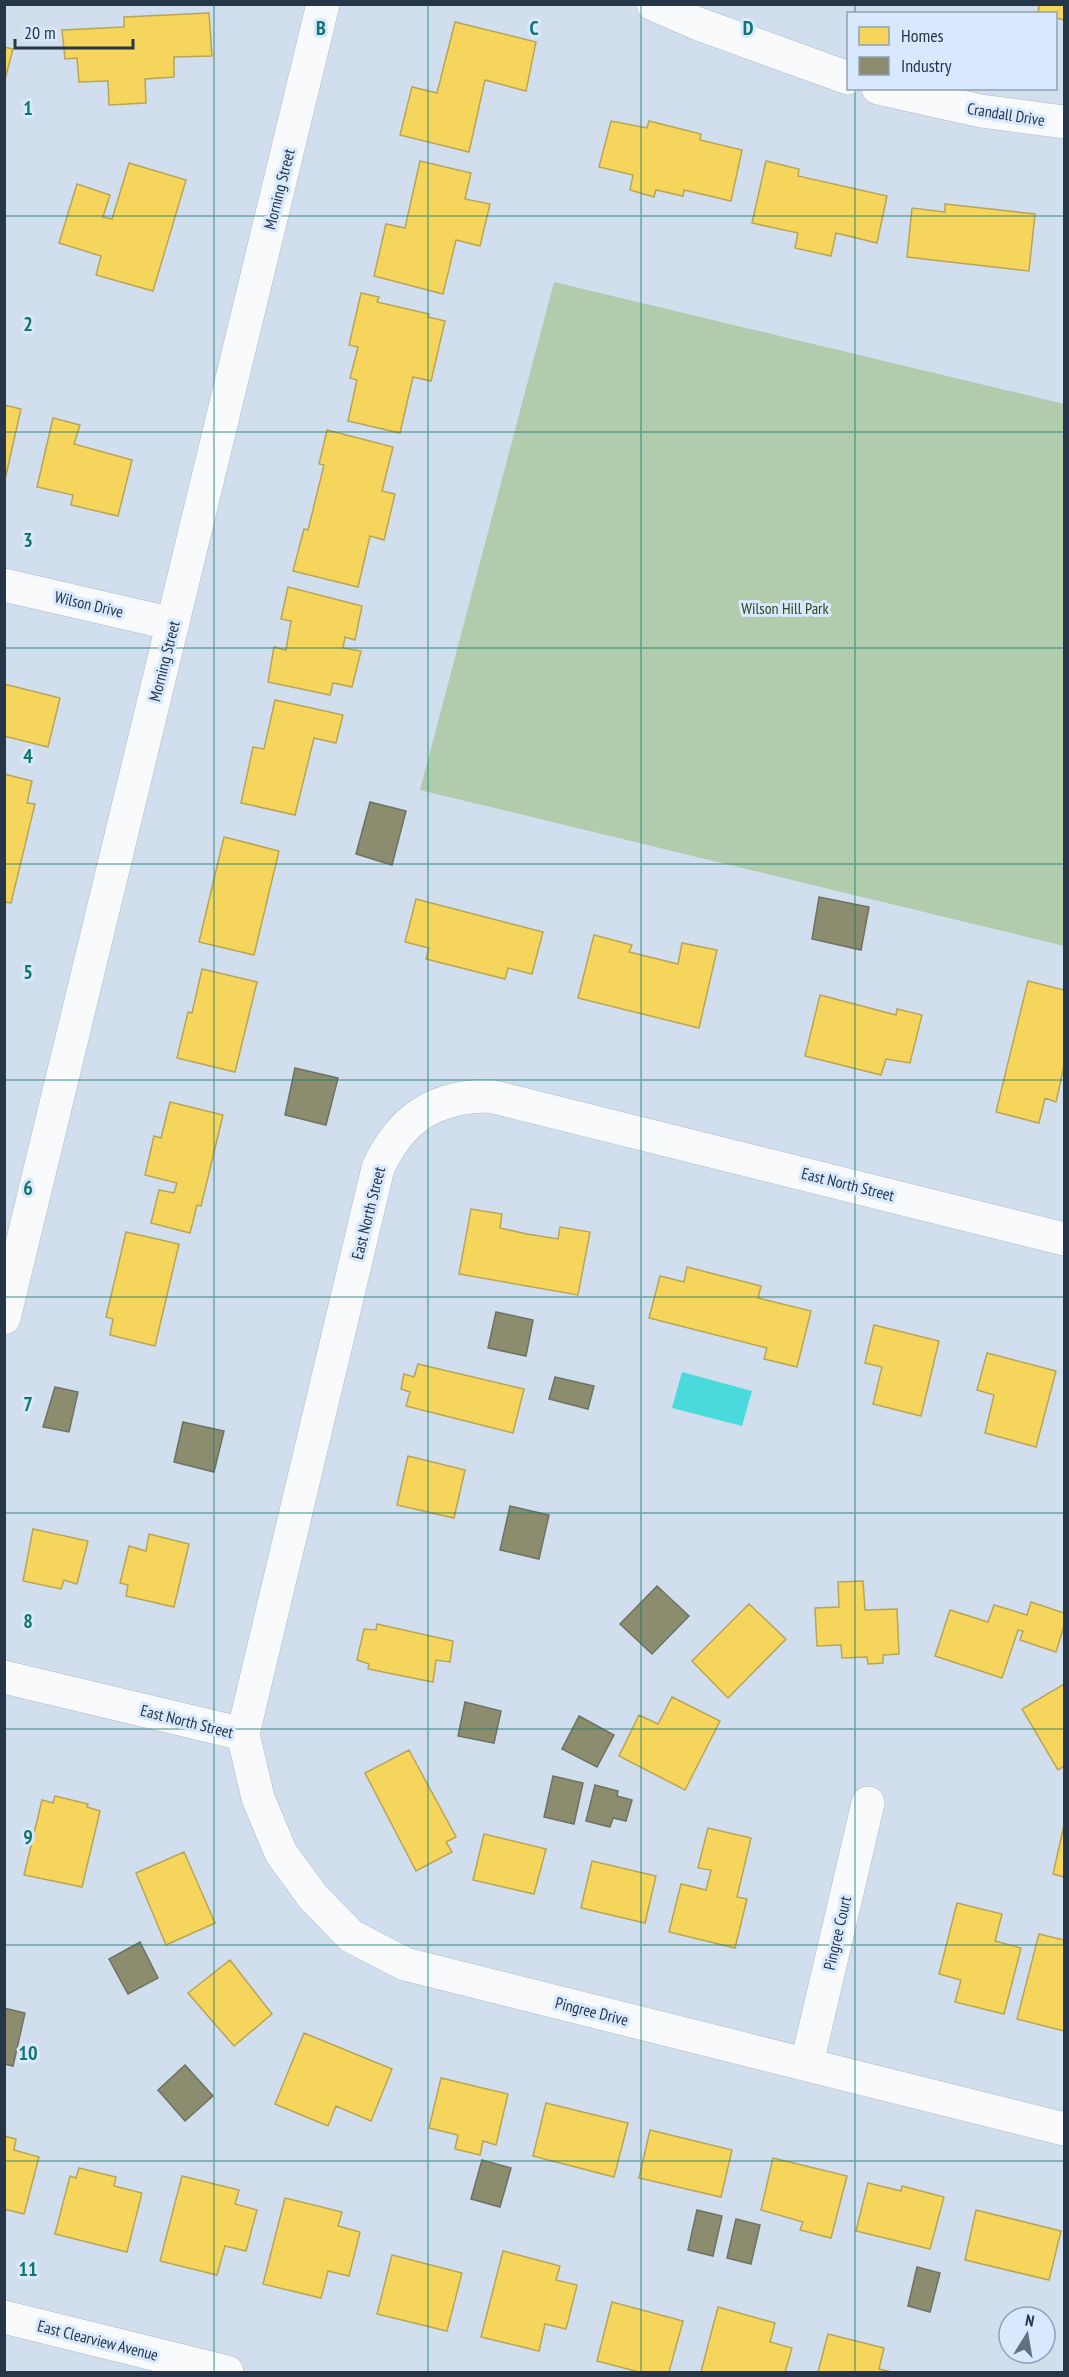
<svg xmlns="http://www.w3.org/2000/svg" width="1069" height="2377" font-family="'PT Sans Narrow',sans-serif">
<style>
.green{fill:#b1ccac}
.water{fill:#4bdadc}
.homes{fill:#f6d55c;stroke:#b8a556;stroke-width:1.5}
.industry{fill:#8c8c6e;stroke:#6d7263;stroke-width:1.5}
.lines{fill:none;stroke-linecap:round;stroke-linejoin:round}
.street-casing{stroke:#aebbcb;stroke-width:34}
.street{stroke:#f8fafc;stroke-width:33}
.grid{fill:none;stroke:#0f766e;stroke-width:1.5;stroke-opacity:0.55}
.labels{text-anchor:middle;stroke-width:6;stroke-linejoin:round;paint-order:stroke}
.street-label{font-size:16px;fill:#263649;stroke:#d8e9fd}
.park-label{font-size:16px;fill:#2f4818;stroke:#d8e9fd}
.grid-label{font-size:20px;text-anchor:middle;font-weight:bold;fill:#0f766e;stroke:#d8e9fd;stroke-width:6;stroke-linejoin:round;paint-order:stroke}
</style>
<rect width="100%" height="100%" fill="#d1deed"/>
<path class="green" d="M 554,282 L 1064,404 L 1064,946 L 420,790 Z"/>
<path class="water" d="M 682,1372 L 752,1391 L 742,1426 L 672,1408 Z"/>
<path class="homes" d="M 1034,4 L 1064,4 L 1064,20 L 1056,18 L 1056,14 L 1038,14 L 1039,5 Z
M 209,13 L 212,56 L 174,57 L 174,77 L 145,79 L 146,103 L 109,105 L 108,81 L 79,82 L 77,58 L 65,59 L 62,30 L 124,27 L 124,17 Z
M 455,22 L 536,42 L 526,91 L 485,80 L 469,152 L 400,135 L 412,87 L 437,93 Z
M 4,47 L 13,49 L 4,83 Z
M 611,121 L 647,128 L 649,121 L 701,134 L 700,140 L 742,150 L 731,201 L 684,190 L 683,196 L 656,190 L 654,197 L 630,190 L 633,175 L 599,167 Z
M 420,161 L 471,173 L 465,199 L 490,204 L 480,246 L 456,240 L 443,294 L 374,276 L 386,224 L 405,228 Z
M 766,161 L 799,169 L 798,176 L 887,196 L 877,243 L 836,233 L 831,256 L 795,248 L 798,233 L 752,223 Z
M 129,163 L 186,180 L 153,291 L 96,275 L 101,256 L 59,243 L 77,184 L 110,195 L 103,217 L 112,219 Z
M 945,204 L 1035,214 L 1029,271 L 907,257 L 912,208 L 945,212 Z
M 361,293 L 379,297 L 377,302 L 429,314 L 428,317 L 445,321 L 431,381 L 413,377 L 400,433 L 348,421 L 357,380 L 350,378 L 358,347 L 349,345 Z
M 4,405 L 21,409 L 4,484 Z
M 53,418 L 80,425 L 74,444 L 132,460 L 118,516 L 71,505 L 73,495 L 37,487 Z
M 327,430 L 393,447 L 382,491 L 395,494 L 384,540 L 370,536 L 358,587 L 293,571 L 304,529 L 308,530 L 324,465 L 319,464 Z
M 288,587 L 362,606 L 355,640 L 345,637 L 343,648 L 361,651 L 352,687 L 333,683 L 330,695 L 268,682 L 274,647 L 286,650 L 291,621 L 281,619 Z
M 4,684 L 60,698 L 48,747 L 4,736 Z
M 275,700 L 343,715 L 336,743 L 314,738 L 295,815 L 241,803 L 253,747 L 264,749 Z
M 4,774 L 32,781 L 27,803 L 35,804 L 11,903 L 4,902 Z
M 224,837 L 279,851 L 254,955 L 199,942 Z
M 416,899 L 543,932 L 532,974 L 508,968 L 505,979 L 426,959 L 429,948 L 405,942 Z
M 594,935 L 632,945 L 629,952 L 678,964 L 682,943 L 717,950 L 699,1028 L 578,998 Z
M 202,969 L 257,982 L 235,1072 L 177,1058 L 188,1012 L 192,1013 Z
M 1028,981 L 1064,990 L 1064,1066 L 1056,1102 L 1045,1098 L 1039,1123 L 996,1112 Z
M 820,995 L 896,1015 L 897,1009 L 922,1015 L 910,1063 L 886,1059 L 881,1075 L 805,1056 Z
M 170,1102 L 223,1115 L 201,1206 L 197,1205 L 190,1233 L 151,1223 L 159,1190 L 174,1193 L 177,1183 L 145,1175 L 154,1136 L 161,1138 Z
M 471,1209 L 502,1214 L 500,1228 L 527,1234 L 558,1239 L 560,1227 L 590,1232 L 578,1295 L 459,1274 Z
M 126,1232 L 179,1244 L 155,1346 L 110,1335 L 113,1319 L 106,1317 Z
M 687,1267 L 761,1286 L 758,1298 L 811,1311 L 797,1367 L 764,1359 L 767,1348 L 649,1318 L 660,1276 L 684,1282 Z
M 874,1325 L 939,1341 L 921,1416 L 873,1404 L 882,1367 L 865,1363 Z
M 987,1353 L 1056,1371 L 1036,1447 L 985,1433 L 994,1395 L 977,1390 Z
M 418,1364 L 524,1389 L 513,1433 L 406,1406 L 410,1392 L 401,1389 L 404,1374 L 414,1377 Z
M 408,1456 L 465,1470 L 454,1518 L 397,1505 Z
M 33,1529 L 88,1541 L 77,1584 L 64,1580 L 61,1589 L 23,1581 Z
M 149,1534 L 189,1544 L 174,1607 L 126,1596 L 128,1585 L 120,1583 L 129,1546 L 146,1551 Z
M 863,1581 L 865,1610 L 897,1609 L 899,1654 L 883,1655 L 883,1663 L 868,1664 L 867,1657 L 842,1658 L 841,1645 L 817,1646 L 815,1608 L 839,1607 L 838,1582 Z
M 1031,1602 L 1064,1613 L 1064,1626 L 1056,1652 L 1020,1640 L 1023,1631 L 1018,1630 L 1002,1678 L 935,1656 L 950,1610 L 988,1622 L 994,1605 L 1027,1615 Z
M 749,1604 L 786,1639 L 728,1698 L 692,1661 Z
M 377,1624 L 453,1641 L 450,1662 L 436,1660 L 433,1682 L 368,1669 L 369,1664 L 357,1660 L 364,1629 L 376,1630 Z
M 1064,1684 L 1064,1766 L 1058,1770 L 1022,1709 Z
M 672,1697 L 720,1721 L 685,1790 L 619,1756 L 639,1715 L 658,1724 Z
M 409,1750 L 456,1837 L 446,1842 L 452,1852 L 416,1871 L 365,1773 Z
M 55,1796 L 88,1804 L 87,1807 L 100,1811 L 82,1887 L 24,1875 L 42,1800 L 53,1803 Z
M 1064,1825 L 1064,1877 L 1053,1874 Z
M 708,1828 L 751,1838 L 737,1897 L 747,1899 L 735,1948 L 669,1932 L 681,1884 L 706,1890 L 711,1870 L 698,1868 Z
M 484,1834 L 546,1849 L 534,1894 L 473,1880 Z
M 184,1852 L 215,1923 L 166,1945 L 136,1873 Z
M 592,1861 L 656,1876 L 645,1923 L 581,1908 Z
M 957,1903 L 1002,1914 L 995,1941 L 1021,1948 L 1004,2014 L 955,2002 L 961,1980 L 939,1974 Z
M 1039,1934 L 1064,1940 L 1064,2031 L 1017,2019 Z
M 230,1960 L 272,2014 L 234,2046 L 188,1993 Z
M 304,2033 L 392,2069 L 371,2121 L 336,2106 L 328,2126 L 275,2104 Z
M 441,2078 L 508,2094 L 496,2145 L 483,2141 L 480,2155 L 455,2149 L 458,2135 L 429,2128 Z
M 546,2103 L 628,2123 L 614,2177 L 533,2156 Z
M 650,2130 L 732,2150 L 721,2197 L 639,2178 Z
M 4,2136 L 16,2139 L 14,2150 L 39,2157 L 24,2214 L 4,2209 Z
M 773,2158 L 847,2176 L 831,2238 L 800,2230 L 803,2222 L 761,2210 Z
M 79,2168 L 116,2177 L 114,2186 L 142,2193 L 127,2252 L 55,2234 L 70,2176 L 76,2178 Z
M 182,2176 L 239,2190 L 235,2204 L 257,2210 L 246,2251 L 225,2246 L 217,2275 L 160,2261 Z
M 868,2183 L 901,2191 L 902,2186 L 944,2197 L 930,2249 L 856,2231 Z
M 285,2198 L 342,2212 L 338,2226 L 360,2232 L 349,2276 L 328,2271 L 321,2298 L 263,2284 Z
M 976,2210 L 1061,2231 L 1049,2280 L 965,2260 Z
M 503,2251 L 560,2266 L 556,2280 L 577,2285 L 566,2329 L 545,2324 L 539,2351 L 481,2337 Z
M 392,2255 L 462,2273 L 447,2331 L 377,2314 Z
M 612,2302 L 683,2321 L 669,2372 L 639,2372 L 597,2361 Z
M 718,2307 L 775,2323 L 770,2342 L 792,2348 L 785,2372 L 701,2372 Z
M 828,2334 L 884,2348 L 879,2369 L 892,2372 L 818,2372 Z"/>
<path class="industry" d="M 370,802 L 406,811 L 392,865 L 356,854 Z
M 819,897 L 869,907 L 861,950 L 812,939 Z
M 295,1068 L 338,1078 L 326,1125 L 285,1115 Z
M 496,1312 L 533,1320 L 526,1356 L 488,1348 Z
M 555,1377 L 594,1386 L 588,1409 L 549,1399 Z
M 55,1387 L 78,1392 L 69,1432 L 43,1427 Z
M 183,1422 L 224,1431 L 214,1472 L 174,1462 Z
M 510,1506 L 549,1515 L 539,1559 L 500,1550 Z
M 657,1586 L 689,1616 L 652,1654 L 620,1624 Z
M 465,1702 L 501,1711 L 494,1743 L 458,1736 Z
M 579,1716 L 614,1735 L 597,1767 L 562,1749 Z
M 553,1776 L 583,1783 L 574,1824 L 544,1817 Z
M 595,1785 L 618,1791 L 617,1796 L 632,1800 L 626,1821 L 613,1818 L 610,1827 L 586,1821 Z
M 140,1942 L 158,1978 L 128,1994 L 109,1959 Z
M 4,2008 L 25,2013 L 13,2066 L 4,2064 Z
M 185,2065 L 213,2096 L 185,2121 L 158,2090 Z
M 482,2160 L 511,2168 L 500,2207 L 471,2199 Z
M 697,2210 L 722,2216 L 713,2256 L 688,2250 Z
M 736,2219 L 760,2225 L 751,2264 L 727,2258 Z
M 917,2267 L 940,2273 L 930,2312 L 908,2306 Z"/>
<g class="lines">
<defs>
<path id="street" d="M 653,4 L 696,23 L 848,78
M 878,88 L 981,111 L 1064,122
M 4,585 L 173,624
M 1064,1239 L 490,1096 C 435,1096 401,1118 378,1168 L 243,1734 L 258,1798 L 281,1853 L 313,1897 L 351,1936 L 405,1964 L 1064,2129
M 4,1318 L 323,4
M 4,1677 L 243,1734
M 807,2063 L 868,1803
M 4,2317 L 227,2372"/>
</defs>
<use href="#street" class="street-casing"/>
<use href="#street" class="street"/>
</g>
<path class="grid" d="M 214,4 L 214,2372M 428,4 L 428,2372M 641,4 L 641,2372M 855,4 L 855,14M 855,88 L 855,2372M 4,216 L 1064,216M 4,432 L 1064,432M 4,648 L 1064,648M 4,864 L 1064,864M 4,1080 L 1064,1080M 4,1297 L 1064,1297M 4,1513 L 1064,1513M 4,1729 L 1064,1729M 4,1945 L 1064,1945M 4,2161 L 1064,2161"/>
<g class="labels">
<g class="street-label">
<text transform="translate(1006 114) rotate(9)" y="6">Crandall Drive</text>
<text transform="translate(279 189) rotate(-76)" y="6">Morning Street</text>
<text transform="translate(89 604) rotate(13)" y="6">Wilson Drive</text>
<text transform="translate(164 661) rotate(-76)" y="6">Morning Street</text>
<text transform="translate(848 1184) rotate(14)" y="6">East North Street</text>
<text transform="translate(368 1213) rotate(-76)" y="6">East North Street</text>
<text transform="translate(187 1721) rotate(14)" y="6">East North Street</text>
<text transform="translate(837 1933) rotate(-77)" y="6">Pingree Court</text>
<text transform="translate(592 2011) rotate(14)" y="6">Pingree Drive</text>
<text transform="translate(98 2340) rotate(14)" y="6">East Clearview Avenue</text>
</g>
<g class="park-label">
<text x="785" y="614">Wilson Hill Park</text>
</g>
</g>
<g class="grid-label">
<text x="321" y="35">B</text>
<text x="534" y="35">C</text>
<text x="748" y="35">D</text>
<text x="28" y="115">1</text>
<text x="28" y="331">2</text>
<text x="28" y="547">3</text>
<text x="28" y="763">4</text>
<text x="28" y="979">5</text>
<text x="28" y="1195">6</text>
<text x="28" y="1411">7</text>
<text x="28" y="1628">8</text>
<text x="28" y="1844">9</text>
<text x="28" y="2060">10</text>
<text x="28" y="2276">11</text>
</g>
<rect width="1069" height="2377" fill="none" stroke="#263649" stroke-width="12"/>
<rect x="847" y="12" width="210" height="78" fill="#d8e9fd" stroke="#91a1b5" stroke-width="1.5"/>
<rect x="859" y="27" width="30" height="18" fill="#f6d55c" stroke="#91a1b5" stroke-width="1.5"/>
<text x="901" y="42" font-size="18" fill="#263649">Homes</text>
<rect x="859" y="57" width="30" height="18" fill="#8c8c6e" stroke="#91a1b5" stroke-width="1.5"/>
<text x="901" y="72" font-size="18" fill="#263649">Industry</text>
<g transform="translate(1027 2335) rotate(11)"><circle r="28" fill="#d8e9fd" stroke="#91a1b5" stroke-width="1.5"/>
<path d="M0-4.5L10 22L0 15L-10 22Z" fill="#627182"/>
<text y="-9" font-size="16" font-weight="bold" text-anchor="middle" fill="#263649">N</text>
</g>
<path d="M15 39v9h118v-9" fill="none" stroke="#263649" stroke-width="3"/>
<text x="24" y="39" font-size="18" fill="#263649" stroke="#d8e9fd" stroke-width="4.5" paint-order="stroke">20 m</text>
</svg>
